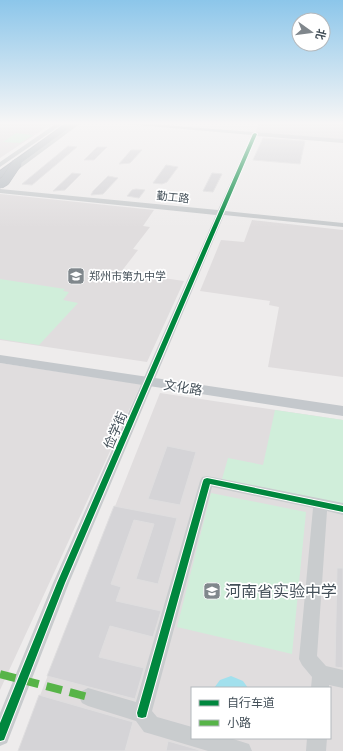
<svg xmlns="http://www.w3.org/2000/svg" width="343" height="751" font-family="'Golos Text','Noto Sans SC',sans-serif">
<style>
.education{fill:#e0ddde;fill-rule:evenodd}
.green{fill:#d0eeda}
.water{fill:#a2e0ed}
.building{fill:#d5d4d7;stroke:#dfdedf}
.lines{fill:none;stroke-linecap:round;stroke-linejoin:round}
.highway-casing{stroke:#b2b7bc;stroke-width:2}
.minor{fill:#c9ccce;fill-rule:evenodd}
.major{fill:#c4c8cc;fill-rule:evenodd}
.highway{fill:#b9bec3;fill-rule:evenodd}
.highway-bridge-casing{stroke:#b2b7bc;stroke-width:10;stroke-linecap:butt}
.highway-bridge{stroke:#b9bec3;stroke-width:9}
.quiet{stroke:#57b448;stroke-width:8;stroke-dasharray:16 8;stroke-linecap:butt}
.cycleway-casing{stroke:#fff;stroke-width:2}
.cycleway{fill:#00873e;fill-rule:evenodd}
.labels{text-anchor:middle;stroke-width:3.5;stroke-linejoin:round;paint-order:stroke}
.far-street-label{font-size:11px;fill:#445059;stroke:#fff}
.far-poi-label{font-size:11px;fill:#445059;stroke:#fff;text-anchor:start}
.street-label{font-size:13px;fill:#445059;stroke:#fff}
.near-poi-label{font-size:16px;fill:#445059;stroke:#fff;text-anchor:start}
</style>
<rect width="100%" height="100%" fill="#eeecec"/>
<path class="education" d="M 0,123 L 53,123 L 0,158 Z
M 259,123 L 343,123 L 343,139 L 255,133 Z
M 0,194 L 154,210 L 143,226 L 150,227 L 133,249 L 138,250 L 121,272 L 184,281 L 147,362 L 0,340 Z
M 252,220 L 343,230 L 343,377 L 268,367 L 279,307 L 269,305 L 270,301 L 200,291 L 221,240 L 244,242 Z
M 0,363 L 141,384 L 0,690 Z
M 160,393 L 343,420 L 343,751 L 18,751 ZM 192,688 L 330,688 L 330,738 L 192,738 Z"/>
<path class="green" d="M 16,133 L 33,135 L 20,143 L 3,142 Z
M 0,279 L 65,289 L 63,291 L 69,292 L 63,300 L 78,303 L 39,345 L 0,339 Z
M 275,410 L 343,420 L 343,504 L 222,479 L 228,458 L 263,465 Z
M 211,493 L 306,512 L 292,654 L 177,627 Z"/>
<path class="water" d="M 231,676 L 243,681 L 248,688 L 214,688 L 220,680 Z"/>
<path class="building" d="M 263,138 L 305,141 L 300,164 L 253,160 Z
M 68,146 L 77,147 L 32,185 L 22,184 Z
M 97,147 L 107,147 L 94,160 L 84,160 Z
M 131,150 L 142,150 L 130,163 L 119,164 Z
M 166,165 L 178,167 L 167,182 L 162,184 L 153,183 Z
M 72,173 L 81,174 L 65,190 L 53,191 Z
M 212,173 L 222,174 L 213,192 L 203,191 Z
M 108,176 L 118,178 L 103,194 L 91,195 L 93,191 Z
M 136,189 L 145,190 L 139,198 L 127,196 L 132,190 Z
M 167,446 L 196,452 L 180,505 L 148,499 Z
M 114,506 L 177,518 L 158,584 L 136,579 L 154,524 L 134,520 L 111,584 L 121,587 L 116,601 L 161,611 L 153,637 L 110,626 L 99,657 L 144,668 L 135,699 L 47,676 Z
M 337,568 L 343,568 L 343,668 L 335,667 Z
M 39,695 L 133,722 L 125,751 L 18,751 Z
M 168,741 L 199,750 L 199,751 L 166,751 Z"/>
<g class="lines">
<defs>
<path id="highway" d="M 67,123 L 76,123 L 0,178 L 0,171 Z"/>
</defs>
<use href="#highway" class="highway-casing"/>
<path class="minor" d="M 57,123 L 64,123 L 0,167 L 0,162 Z
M 74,123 L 81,123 L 11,175 L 7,175 L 7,173 Z
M 113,123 L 138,123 L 343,139 L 343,143 L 257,136 L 225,211 L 343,223 L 343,227 L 224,215 L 69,583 L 7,743 L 0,746 L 0,713 L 53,583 L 216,215 L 0,193 L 0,189 L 218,210 L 252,135 Z
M 207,476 L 343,503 L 343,515 L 327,511 L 317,656 L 326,666 L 343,670 L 343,688 L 329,685 L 329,688 L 311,688 L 312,677 L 302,665 L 299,659 L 313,508 L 212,487 L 152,711 L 157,717 L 192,727 L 192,738 L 230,738 L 249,744 L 252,751 L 208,751 L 151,734 L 144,732 L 136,721 L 88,706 L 82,703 L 79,697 L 82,691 L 88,688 L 136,702 L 200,481 L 202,477 Z
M 307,738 L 327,738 L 326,751 L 306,751 Z"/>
<path class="major" d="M 0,355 L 343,406 L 343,416 L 0,363 Z"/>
<use href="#highway" class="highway"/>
<defs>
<path id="highway-bridge" d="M 0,184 L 5,181 L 17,163"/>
</defs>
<use href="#highway-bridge" class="highway-bridge-casing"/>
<use href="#highway-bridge" class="highway-bridge"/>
<path class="quiet" d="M 0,674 L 88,697"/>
<defs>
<path id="cycleway" d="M 255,133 L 257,134 L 65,583 L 4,740 L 0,741 L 0,723 L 57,583 L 253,134 Z
M 207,478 L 343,506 L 343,512 L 210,484 L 147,713 L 146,717 L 142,718 L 138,717 L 137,713 L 203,481 L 204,479 Z"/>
</defs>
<use href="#cycleway" class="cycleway-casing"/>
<use href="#cycleway" class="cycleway"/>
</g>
<linearGradient id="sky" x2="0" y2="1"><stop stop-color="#8cc6ea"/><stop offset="0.54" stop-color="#f7f6f6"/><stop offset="1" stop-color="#f7f6f6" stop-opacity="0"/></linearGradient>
<rect width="343" height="228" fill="url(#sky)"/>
<defs>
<symbol id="school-square" viewBox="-11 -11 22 22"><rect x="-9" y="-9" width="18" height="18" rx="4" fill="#80878c" stroke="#fff"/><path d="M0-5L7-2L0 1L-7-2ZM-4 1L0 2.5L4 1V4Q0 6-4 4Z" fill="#fff"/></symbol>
</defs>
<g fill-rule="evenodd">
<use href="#school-square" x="66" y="266" width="20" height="20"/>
<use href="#school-square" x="202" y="581" width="20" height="20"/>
</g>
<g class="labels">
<g class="far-street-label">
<text transform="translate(173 197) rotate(6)" y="4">勤工路</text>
</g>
<g class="far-poi-label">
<text x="89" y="280">郑州市第九中学</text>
</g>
<g class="street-label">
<text transform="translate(183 387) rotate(9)" y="5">文化路</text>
<text transform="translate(115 430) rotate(-67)" y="5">俭学街</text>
</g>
<g class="near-poi-label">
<text x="225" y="597">河南省实验中学</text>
</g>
</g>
<rect x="191" y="687" width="140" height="52" fill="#ffffff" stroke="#b4b9bd"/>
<rect x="199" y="700" width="20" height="6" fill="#00873e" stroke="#b4b9bd"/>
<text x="227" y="707" font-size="12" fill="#445059">自行车道</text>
<rect x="199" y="720" width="20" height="6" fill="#57b448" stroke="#b4b9bd"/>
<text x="227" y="727" font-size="12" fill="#445059">小路</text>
<g transform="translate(311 32) rotate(104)"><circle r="19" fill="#ffffff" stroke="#b4b9bd"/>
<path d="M0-3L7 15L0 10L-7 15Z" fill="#80878c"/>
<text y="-6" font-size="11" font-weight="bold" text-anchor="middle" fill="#445059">北</text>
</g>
</svg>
